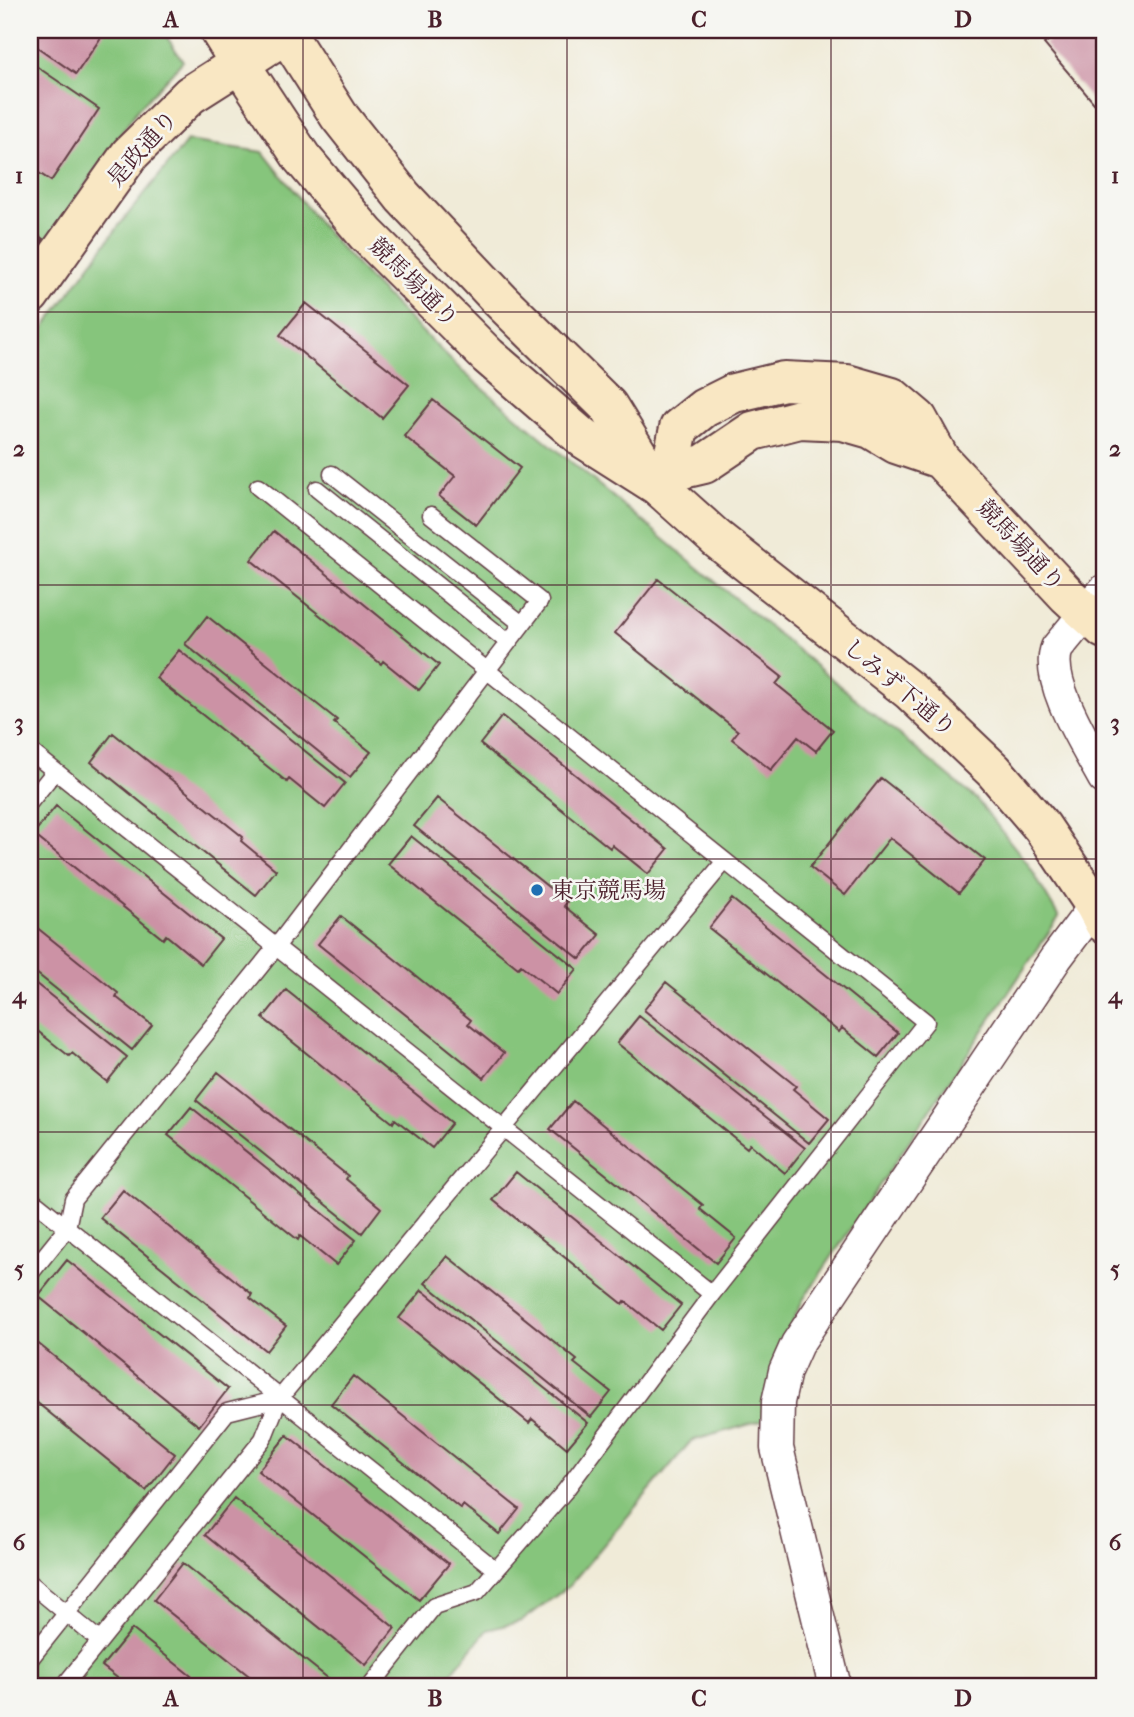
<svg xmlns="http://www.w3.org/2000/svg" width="1134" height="1717" font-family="'IM FELL French Canon','Noto Serif JP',serif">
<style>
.green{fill:#86c57c;stroke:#687254;stroke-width:2}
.building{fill:#cc92a5}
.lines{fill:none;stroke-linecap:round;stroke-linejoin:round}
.lane-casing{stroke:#633e45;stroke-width:19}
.street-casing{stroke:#633e45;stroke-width:35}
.secondary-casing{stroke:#633e45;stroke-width:42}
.lane{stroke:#fff;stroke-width:16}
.street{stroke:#fff;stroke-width:32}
.secondary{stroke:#f9e7c3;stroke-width:38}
.grid{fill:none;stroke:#4a1f2b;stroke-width:2;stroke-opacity:0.55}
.poi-dot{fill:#1f6fb2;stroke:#f6f6f2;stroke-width:2.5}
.labels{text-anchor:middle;stroke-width:5;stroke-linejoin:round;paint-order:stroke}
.street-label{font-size:23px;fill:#4a1f2b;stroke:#f6f6f2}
.poi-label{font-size:23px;fill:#4a1f2b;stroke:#f6f6f2;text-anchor:start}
.neatline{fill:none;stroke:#4a1f2b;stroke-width:2.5}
.grid-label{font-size:23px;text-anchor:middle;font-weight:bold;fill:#4a1f2b}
</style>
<rect width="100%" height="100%" fill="#f6f6f2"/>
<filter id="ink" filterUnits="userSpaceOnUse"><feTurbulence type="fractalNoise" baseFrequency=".0143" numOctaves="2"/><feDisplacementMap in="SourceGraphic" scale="14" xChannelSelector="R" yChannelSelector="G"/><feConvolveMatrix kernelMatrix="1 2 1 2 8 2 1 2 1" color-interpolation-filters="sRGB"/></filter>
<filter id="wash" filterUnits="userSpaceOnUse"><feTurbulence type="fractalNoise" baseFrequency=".00686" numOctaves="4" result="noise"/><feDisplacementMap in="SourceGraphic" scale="28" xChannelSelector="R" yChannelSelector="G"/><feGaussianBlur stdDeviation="1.57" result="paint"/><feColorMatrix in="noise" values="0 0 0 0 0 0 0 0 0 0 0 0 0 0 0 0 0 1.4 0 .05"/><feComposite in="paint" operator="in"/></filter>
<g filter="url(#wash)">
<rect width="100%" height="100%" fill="#f0ebd8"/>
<path class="green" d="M 30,30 L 162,30 L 183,61 L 138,109 L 30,266 Z
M 187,141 L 263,152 L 323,228 L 374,284 L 462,371 L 976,799 L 1028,864 L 1059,917 L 803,1300 L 773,1363 L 765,1420 L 691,1441 L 569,1586 L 522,1621 L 487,1630 L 444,1682 L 435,1687 L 30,1687 L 30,347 L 120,224 Z"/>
<g id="blocks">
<path class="building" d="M 30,30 L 106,30 L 76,74 L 30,42 Z
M 1062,30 L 1104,30 L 1104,115 L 1044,44 Z
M 30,62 L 99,109 L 51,181 L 30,167 Z
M 30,229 L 43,239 L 30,257 Z
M 306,303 L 409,385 L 382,418 L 280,335 Z
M 433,400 L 520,468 L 476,525 L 439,496 L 455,476 L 404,436 Z
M 274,531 L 439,665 L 419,690 L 383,661 L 381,664 L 251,560 Z
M 658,579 L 782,677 L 776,684 L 833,730 L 816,751 L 798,737 L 771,770 L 732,739 L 738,731 L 615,633 Z
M 207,616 L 337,720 L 334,723 L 371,752 L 350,777 L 185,644 Z
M 179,650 L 345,783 L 325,808 L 289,779 L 287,782 L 156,678 Z
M 502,716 L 668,849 L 648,874 L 612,845 L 610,848 L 480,744 Z
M 113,733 L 243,837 L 241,841 L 276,870 L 256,895 L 91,762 Z
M 881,778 L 985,860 L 959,893 L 890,838 L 845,895 L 810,867 Z
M 437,798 L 567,902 L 564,906 L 600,935 L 580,959 L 414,826 Z
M 56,806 L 221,939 L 201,964 L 166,935 L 163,939 L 33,834 Z
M 411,836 L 577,969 L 557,994 L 521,965 L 518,968 L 388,864 Z
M 732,899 L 898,1033 L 878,1057 L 842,1028 L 839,1032 L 709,928 Z
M 341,916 L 471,1020 L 468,1024 L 504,1053 L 484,1078 L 318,944 Z
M 30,922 L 118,993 L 116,997 L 152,1025 L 132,1050 L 30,968 Z
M 30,979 L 127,1057 L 107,1082 L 72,1053 L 69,1056 L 30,1025 Z
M 666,982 L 796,1086 L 793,1089 L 829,1119 L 809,1143 L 644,1010 Z
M 286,990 L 452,1123 L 432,1148 L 395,1119 L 393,1123 L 263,1018 Z
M 639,1016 L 805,1148 L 785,1173 L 750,1144 L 747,1148 L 617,1043 Z
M 218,1072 L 348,1176 L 346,1179 L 381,1208 L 362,1233 L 196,1100 Z
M 573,1101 L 703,1205 L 700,1209 L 736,1238 L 716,1263 L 550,1129 Z
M 191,1107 L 356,1240 L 336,1265 L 300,1236 L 298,1240 L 168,1135 Z
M 516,1172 L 681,1305 L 661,1330 L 625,1301 L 623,1304 L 493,1200 Z
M 123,1190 L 252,1294 L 250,1298 L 286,1326 L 266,1351 L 100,1218 Z
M 447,1256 L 577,1360 L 574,1363 L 611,1392 L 591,1417 L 425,1283 Z
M 67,1260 L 228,1389 L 199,1426 L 38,1296 Z
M 422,1290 L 588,1423 L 567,1448 L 532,1419 L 529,1423 L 399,1318 Z
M 30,1337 L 175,1454 L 146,1491 L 30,1397 Z
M 353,1376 L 519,1509 L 499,1534 L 463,1505 L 461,1509 L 331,1404 Z
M 287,1435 L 449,1564 L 419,1600 L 258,1471 Z
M 234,1498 L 395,1628 L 366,1665 L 205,1535 Z
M 183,1563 L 339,1687 L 263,1687 L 154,1600 Z
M 132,1629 L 205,1687 L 129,1687 L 102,1666 Z"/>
</g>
</g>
<g filter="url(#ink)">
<use href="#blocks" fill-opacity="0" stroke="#633e45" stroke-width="2"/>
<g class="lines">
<defs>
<path id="lane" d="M 332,474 L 522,624
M 258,487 L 926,1022 L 712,1294 L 565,1491 L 477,1592 L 434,1606 L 370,1687
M 317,489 L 508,642
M 30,751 L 712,1294
M 30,802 L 55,771
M 30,1198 L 496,1570
M 30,1274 L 67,1228 L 73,1199 L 276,947 L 540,601 L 431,515
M 30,1583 L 100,1641
M 30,1659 L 227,1412 L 279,1399
M 63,1687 L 263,1439 L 279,1399 L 725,861"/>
<path id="street" d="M 1104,591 L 1057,648 C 1044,681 1088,748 1104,778
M 835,1687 L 777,1448 L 778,1402 L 785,1371 L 797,1344 L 1056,958 L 1095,906"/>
<path id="secondary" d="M 219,30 L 240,64 L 302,158 L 366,234 L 488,356 L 584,439 L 658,486 L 717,539 L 910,691 L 994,771 L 1042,827 L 1095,906 L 1104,923
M 284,30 L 339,116 L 403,197 L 500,300 L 608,406 L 653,479
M 30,295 L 130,154 L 190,95 L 286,34
M 670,472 L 704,464 L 753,431 L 800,419 L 843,421 L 871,429 L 896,444 L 940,459
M 658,486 L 670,472 L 679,428 L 704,408 L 734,393 L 784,381 L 847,384 L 892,397 L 918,419 L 940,459 L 1067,595 L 1104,629"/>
</defs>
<use href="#lane" class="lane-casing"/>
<use href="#street" class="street-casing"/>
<use href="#secondary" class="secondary-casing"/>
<use href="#lane" class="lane"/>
<use href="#street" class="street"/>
<use href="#secondary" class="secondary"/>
</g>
</g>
<path class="grid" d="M 303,30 L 303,1687M 567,30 L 567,1687M 831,30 L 831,1687M 30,312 L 1104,312M 30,585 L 1104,585M 30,859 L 1104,859M 30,1132 L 1104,1132M 30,1405 L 1104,1405"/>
<circle class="poi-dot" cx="537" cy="890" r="7"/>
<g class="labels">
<g class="street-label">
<text transform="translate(142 148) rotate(-49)" y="8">是政通り</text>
<text transform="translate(414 282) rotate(45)" y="8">競馬場通り</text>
<text transform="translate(1021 545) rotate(47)" y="8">競馬場通り</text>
<text transform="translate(900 687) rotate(40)" y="8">しみず下通り</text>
</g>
<g class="poi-label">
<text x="551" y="898">東京競馬場</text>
</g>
</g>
<rect width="1134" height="1717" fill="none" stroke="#f6f6f2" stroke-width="77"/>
<rect x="38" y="38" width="1058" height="1640" class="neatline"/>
<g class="grid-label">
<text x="171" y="27">A</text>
<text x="435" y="27">B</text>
<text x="699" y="27">C</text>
<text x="963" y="27">D</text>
<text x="19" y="183">1</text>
<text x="1115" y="183">1</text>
<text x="19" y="456">2</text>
<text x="1115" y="456">2</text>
<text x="19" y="730">3</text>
<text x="1115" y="730">3</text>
<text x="19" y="1003">4</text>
<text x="1115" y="1003">4</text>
<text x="19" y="1276">5</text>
<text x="1115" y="1276">5</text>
<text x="19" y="1550">6</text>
<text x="1115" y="1550">6</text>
<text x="171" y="1706">A</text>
<text x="435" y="1706">B</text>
<text x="699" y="1706">C</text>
<text x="963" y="1706">D</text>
</g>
</svg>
